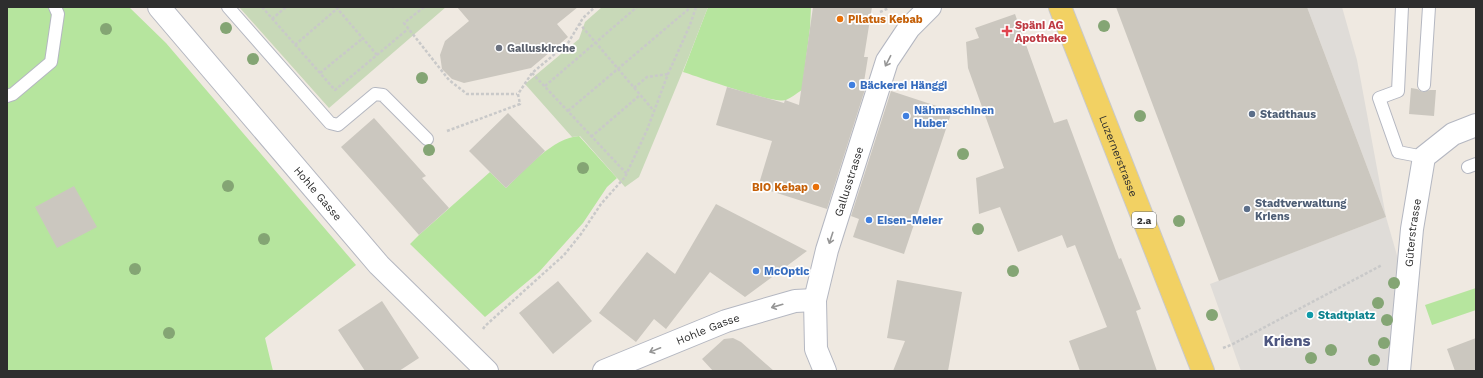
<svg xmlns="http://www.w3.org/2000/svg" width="1483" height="378" font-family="'Work Sans',sans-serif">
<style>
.green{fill:#b6e59e}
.cemetery{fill:#c8d9b8}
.plaza{fill:#dfdcd8}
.building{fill:#cbc7bf}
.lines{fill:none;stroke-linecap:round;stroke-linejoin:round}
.lane-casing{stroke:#b4b7c1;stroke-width:14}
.street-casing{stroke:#b4b7c1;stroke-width:24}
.secondary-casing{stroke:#b4b7c1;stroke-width:24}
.primary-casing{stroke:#c9c9c9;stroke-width:24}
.path{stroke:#c9c9c9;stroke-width:2.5;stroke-dasharray:3 2;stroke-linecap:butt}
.lane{stroke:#fff;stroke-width:12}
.street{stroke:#fff;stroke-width:22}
.secondary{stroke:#fff;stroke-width:22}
.primary{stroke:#f2d163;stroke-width:22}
.tree{fill:#84a574}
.oneway{stroke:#969696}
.food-dot{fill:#e8710a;stroke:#fff;stroke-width:1.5}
.health-dot{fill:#e0444e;stroke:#fff;stroke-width:1.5}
.worship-dot{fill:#6b7280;stroke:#fff;stroke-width:1.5}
.shop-dot{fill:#3f7fe0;stroke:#fff;stroke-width:1.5}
.service-dot{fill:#5c6f8a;stroke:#fff;stroke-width:1.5}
.culture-dot{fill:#0f9aa8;stroke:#fff;stroke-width:1.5}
.labels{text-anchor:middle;stroke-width:3.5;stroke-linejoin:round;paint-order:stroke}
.shield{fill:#fff;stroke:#6d6d6d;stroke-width:1}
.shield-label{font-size:10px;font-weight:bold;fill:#2e2e2e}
.food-label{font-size:11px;font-weight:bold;fill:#c56008;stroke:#fff;text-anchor:start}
.health-label{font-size:11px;font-weight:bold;fill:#be3a42;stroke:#fff;text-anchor:start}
.worship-label{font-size:11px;font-weight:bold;fill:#5b616d;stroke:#fff;text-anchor:start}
.shop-label{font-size:11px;font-weight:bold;fill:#366cbe;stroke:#fff;text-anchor:start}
.service-label{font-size:11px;font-weight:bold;fill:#4e5e75;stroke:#fff;text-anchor:start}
.street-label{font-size:11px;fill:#2e2e2e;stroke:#fff}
.culture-label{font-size:11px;font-weight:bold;fill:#0d838f;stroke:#fff;text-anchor:start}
.district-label{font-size:15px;font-weight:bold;fill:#4d5680;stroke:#fff}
</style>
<rect width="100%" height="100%" fill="#efe9e1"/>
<path class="green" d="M 7,7 L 129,7 L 166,43 L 356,265 L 265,338 L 273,371 L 7,371 Z
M 708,7 L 811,7 L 810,28 L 802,90 C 797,93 791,98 786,100 C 773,104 699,77 683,72 Z
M 579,136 L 617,178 L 607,187 L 583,223 L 539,272 L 485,317 L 410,244 L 419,235 L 490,172 L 506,188 C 525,170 552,138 579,136 Z
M 1476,288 L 1476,310 L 1432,325 L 1425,305 Z"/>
<path class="cemetery" d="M 239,7 L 446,7 L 329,108 Z
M 602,7 L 708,7 L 689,56 L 639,177 L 625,187 L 580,136 L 572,137 L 525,84 L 579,39 L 585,22 Z"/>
<path class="plaza" d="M 1307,7 L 1342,7 L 1357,60 L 1386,217 L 1404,280 L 1394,371 L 1241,371 L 1210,284 L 1386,217 Z"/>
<path class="building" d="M 457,7 L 578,7 L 557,24 L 568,37 L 531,68 L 464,83 L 452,79 L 442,69 L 440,55 L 445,41 L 469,21 Z
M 813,7 L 872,7 L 864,57 L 868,57 L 864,82 L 867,83 L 827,209 L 758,187 L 772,141 L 716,125 L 727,87 L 784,103 L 785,100 L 799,105 Z
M 1116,7 L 1307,7 L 1386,217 L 1219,281 Z
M 1015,14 L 1054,123 L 1067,119 L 1119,259 L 1121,258 L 1141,309 L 1136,311 L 1157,371 L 1080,371 L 1069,341 L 1107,327 L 1075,245 L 1067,248 L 1062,235 L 1018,252 L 1000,207 L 979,214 L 976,178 L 1004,168 L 968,68 L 966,42 L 979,38 L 975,28 Z
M 1411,88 L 1417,89 L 1423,92 L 1430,90 L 1436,90 L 1434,116 L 1409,114 Z
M 891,91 L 952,111 L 904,254 L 853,237 L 859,219 L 851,216 Z
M 508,113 L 545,151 L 506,188 L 469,151 Z
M 374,118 L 426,176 L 422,178 L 449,208 L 419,235 L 341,147 Z
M 74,186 L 97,227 L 57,248 L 35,207 Z
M 716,204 L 807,251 L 745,297 L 710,272 L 666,329 L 654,319 L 636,342 L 599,313 L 647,252 L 675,274 Z
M 897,280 L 962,292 L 948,371 L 893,371 L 905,341 L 887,338 Z
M 558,281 L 592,321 L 553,354 L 519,313 Z
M 382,301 L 419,358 L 399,371 L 365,371 L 338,330 Z
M 733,338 L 741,342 L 774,371 L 713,371 L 702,359 L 724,339 Z
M 1476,338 L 1476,371 L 1455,371 L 1447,349 Z"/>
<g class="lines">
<defs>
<path id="lane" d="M 228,7 L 330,123 L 338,125 L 375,94 L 383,95 L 427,139
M 1402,7 L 1398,91 L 1379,98 L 1398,152 L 1424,157
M 1424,85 L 1429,7
M 7,96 L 13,94 L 51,62 L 58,14 L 55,7
M 1468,167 L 1476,164"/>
<g id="street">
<path id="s1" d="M 159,7 L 379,265 L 487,371"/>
<path id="s2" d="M 604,371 L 726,321 L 795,301 L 815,300"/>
<path id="s3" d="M 1399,371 L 1412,229 L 1424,157 L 1453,134 L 1476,125"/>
</g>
<g id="secondary">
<path id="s4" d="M 825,371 L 816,349 L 815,300 L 827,250 L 887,61 L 909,28 L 930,7"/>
</g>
<g id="primary">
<path id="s5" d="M 1060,7 L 1203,371"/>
</g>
</defs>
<use href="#lane" class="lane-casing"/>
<use href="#street" class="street-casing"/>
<use href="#secondary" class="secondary-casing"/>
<use href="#primary" class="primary-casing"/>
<path class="path" d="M 262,7 L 335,90 L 408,29
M 336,7 L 377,55
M 424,7 L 404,23 L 449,80 L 467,94 L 517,94
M 392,8 L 393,7
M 880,12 L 889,8
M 272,19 L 286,7
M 579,23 L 654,111
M 295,45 L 339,7
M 320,73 L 363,38
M 532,73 L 627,174
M 545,86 L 637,7
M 634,88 L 647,77 L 668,74
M 568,111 L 691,7
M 447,131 L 520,104 L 518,94 L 532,73 L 568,43 L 583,18 L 595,7
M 591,137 L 640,95
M 483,329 L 485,326 L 564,255 L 581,234 L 601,204 L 625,177 L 647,130 L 668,74 L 690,25 L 696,7
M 1223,348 L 1231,345 L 1382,265"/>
<use href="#lane" class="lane"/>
<use href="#street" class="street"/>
<use href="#secondary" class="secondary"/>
<use href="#primary" class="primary"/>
</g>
<g class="tree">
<circle cx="1104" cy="26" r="6"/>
<circle cx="226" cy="28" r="6"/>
<circle cx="106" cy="29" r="6"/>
<circle cx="253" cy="59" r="6"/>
<circle cx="422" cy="78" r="6"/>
<circle cx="1140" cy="116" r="6"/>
<circle cx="429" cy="150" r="6"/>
<circle cx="963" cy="154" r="6"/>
<circle cx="583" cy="168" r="6"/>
<circle cx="228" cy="186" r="6"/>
<circle cx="1179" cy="221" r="6"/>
<circle cx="978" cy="229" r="6"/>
<circle cx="264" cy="239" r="6"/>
<circle cx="135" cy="269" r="6"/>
<circle cx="1013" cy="271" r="6"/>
<circle cx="1394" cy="283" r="6"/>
<circle cx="1378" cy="303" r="6"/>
<circle cx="1212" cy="315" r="6"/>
<circle cx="1387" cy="320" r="6"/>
<circle cx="169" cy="333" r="6"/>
<circle cx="1384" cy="343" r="6"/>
<circle cx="1331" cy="350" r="6"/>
<circle cx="1311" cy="358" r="6"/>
<circle cx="1374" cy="360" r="6"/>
</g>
<defs><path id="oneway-shaft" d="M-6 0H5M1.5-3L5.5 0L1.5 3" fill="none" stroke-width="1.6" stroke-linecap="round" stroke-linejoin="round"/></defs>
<g class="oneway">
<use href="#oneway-shaft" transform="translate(888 61) rotate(117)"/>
<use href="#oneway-shaft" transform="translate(831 238) rotate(108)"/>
<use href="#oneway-shaft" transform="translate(777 306) rotate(164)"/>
<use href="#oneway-shaft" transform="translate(655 350) rotate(158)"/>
</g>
<g class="food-dot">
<circle cx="840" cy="19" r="4"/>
<circle cx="816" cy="187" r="4"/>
</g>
<path class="health-dot" d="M1005 25h4v4h4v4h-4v4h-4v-4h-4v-4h4z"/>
<circle class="worship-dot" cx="499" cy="48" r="4"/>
<g class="shop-dot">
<circle cx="852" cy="85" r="4"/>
<circle cx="906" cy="116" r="4"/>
<circle cx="869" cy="220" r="4"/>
<circle cx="756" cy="271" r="4"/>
</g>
<g class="service-dot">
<circle cx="1252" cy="114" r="4"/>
<circle cx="1247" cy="209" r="4"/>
</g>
<circle class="culture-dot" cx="1310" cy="315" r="4"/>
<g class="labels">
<rect class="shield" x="1132" y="212" width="24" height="16" rx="3"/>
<g class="shield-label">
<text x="1144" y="224">2.a</text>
</g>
<g class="food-label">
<text x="848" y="23">Pilatus Kebab</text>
<text x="808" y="191" text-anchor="end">BIO Kebap</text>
</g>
<g class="health-label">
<text x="1015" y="29">Späni AG<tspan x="1015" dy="13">Apotheke</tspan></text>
</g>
<g class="worship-label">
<text x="507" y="52">Galluskirche</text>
</g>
<g class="shop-label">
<text x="860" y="89">Bäckerei Hänggi</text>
<text x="914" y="114">Nähmaschinen<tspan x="914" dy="13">Huber</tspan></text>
<text x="877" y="224">Eisen-Meier</text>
<text x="764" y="275">McOptic</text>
</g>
<g class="service-label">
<text x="1260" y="118">Stadthaus</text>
<text x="1255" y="207">Stadtverwaltung<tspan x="1255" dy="13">Kriens</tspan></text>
</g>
<g class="street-label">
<text dy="4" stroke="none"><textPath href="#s5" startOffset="160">Luzernerstrasse</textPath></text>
<text dy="4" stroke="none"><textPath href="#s4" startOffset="196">Gallusstrasse</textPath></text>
<text dy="4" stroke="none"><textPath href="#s1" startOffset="245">Hohle Gasse</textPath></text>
<text dy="4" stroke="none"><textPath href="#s3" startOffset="139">Güterstrasse</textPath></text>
<text dy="4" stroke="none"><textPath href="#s2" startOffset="112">Hohle Gasse</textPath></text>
</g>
<g class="culture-label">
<text x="1318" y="319">Stadtplatz</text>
</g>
<g class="district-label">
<text x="1287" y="346">Kriens</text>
</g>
</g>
<rect width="1483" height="378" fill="none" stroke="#2e2e2e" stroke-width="16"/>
</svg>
